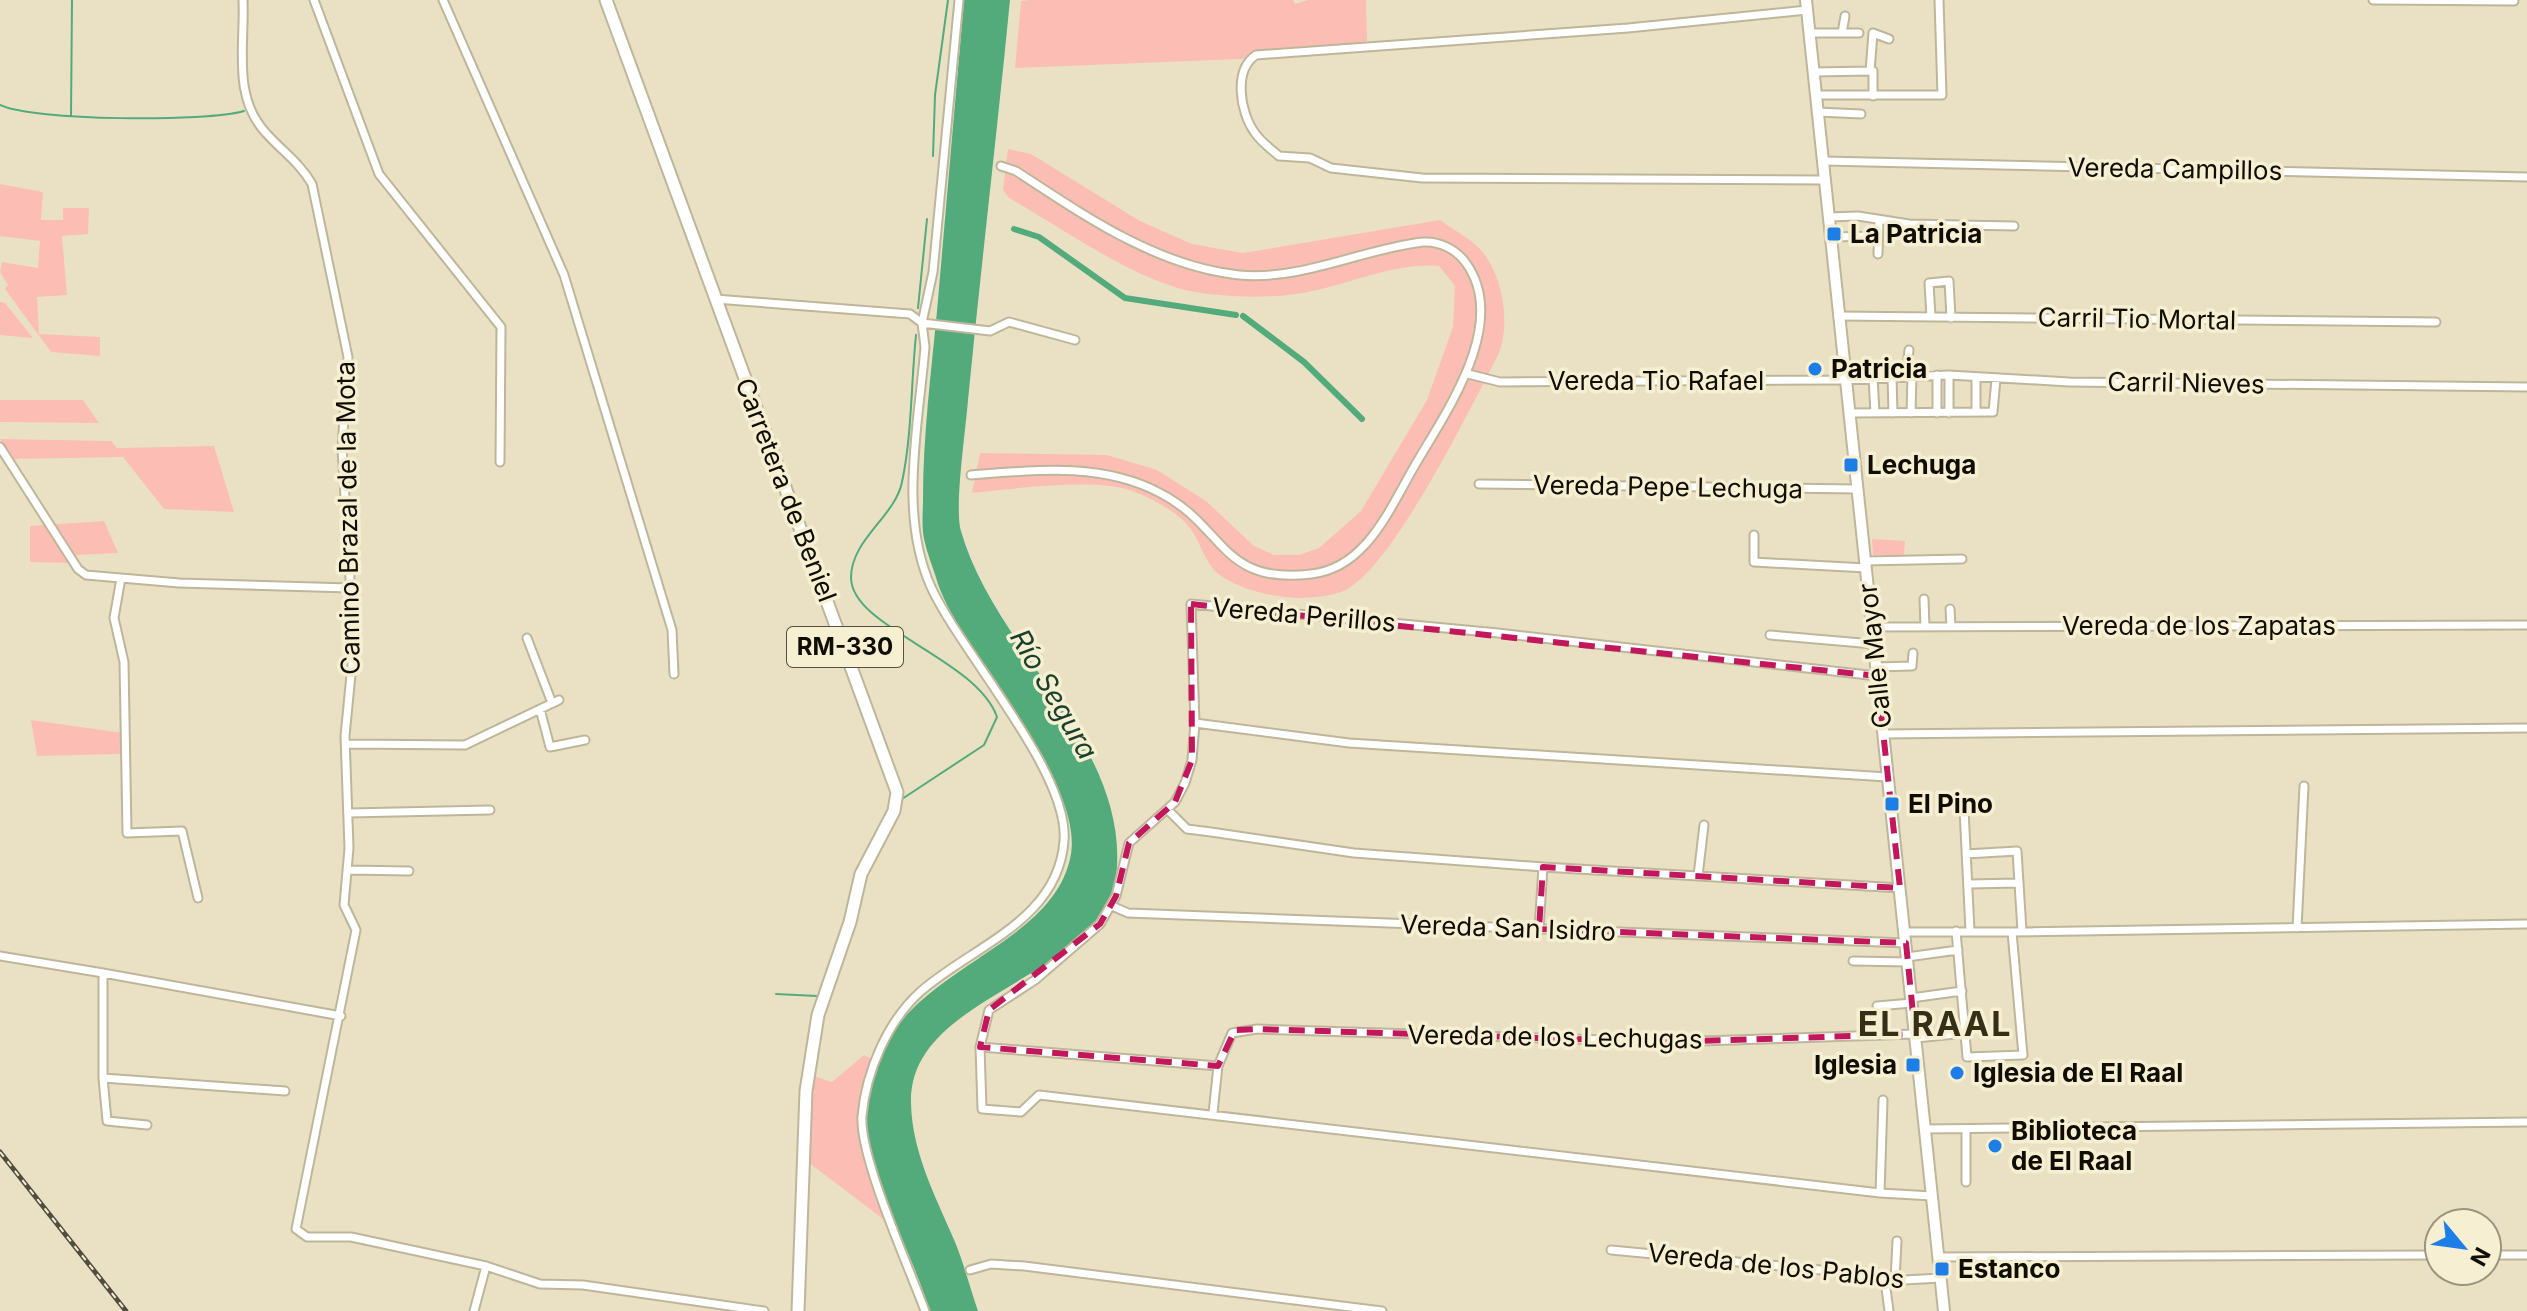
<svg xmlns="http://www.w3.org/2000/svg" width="2527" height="1311" font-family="Inter,sans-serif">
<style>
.green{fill:#fcbeb4}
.water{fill:#53ab7c}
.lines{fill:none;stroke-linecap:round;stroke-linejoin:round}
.stream{stroke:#53ab7c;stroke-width:2}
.canal{stroke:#53ab7c;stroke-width:6}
.street-casing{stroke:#beb69a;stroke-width:11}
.secondary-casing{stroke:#beb69a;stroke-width:14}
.primary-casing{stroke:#beb69a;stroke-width:15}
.street{stroke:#fff;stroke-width:7}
.secondary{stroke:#fff;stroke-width:10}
.primary{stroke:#fff;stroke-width:11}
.rail-casing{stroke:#524d3f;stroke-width:5}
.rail{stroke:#f7efd2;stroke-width:2;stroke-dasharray:6;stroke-linecap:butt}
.marked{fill:none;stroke:#c2185b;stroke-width:6;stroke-dasharray:16 10;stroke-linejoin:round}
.poi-dot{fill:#1d7ee7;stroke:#f7efd2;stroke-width:3}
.labels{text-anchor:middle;stroke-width:7;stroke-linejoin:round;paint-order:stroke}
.shield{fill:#f7efd2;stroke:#555142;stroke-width:2}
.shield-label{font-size:24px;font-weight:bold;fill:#100d05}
.street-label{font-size:26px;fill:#100d05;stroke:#f7efd2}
.poi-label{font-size:26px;font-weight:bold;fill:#100d05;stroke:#f7efd2;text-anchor:start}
.water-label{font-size:28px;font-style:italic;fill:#1a3f2b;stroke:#f7efd2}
.district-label{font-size:34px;font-weight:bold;letter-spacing:2px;fill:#362f18;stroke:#f7efd2}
</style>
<rect width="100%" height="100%" fill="#eae1c5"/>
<path class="green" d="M 1029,0 L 1293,0 L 1295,4 L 1308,0 L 1366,0 L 1367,42 L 1241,59 L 1015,68 L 1021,1 Z
M 1008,149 L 1031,154 L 1140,221 L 1192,244 L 1243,253 L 1440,220 C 1452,229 1468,237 1479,248 C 1503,272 1512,327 1497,357 C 1472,405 1389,576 1341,592 C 1304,604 1257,597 1224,578 C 1205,567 1202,544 1190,528 C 1178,512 1148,496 1129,490 C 1093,478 1011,489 972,493 L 980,453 L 1107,455 L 1157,470 L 1206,501 L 1254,546 L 1274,555 L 1299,555 L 1319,548 L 1361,511 L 1427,400 L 1453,327 L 1455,286 L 1439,266 C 1390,262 1344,288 1296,294 C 1266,299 1210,297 1181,289 C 1120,271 1064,229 1009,198 L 1003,190 Z
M 0,184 L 43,192 L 41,220 L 63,220 L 63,208 L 89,208 L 88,234 L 62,236 L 67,295 L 37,297 L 39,334 L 100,337 L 100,356 L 51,352 L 5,289 L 8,285 L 0,272 L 2,262 L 38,268 L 40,241 L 0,236 Z
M 0,302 L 5,303 L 33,338 L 0,335 Z
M 0,400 L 83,400 L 99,423 L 0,422 Z
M 0,439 L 111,441 L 117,448 L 214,446 L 234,512 L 164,509 L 123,457 L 11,459 Z
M 104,521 L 118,553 L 75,555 L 71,563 L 30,562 L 30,526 Z
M 1872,539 L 1905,541 L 1904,555 L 1873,555 Z
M 31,720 L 123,733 L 120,754 L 37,756 Z
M 864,1055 L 872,1059 L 872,1064 L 861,1113 L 887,1222 L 808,1162 L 811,1075 L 832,1082 Z"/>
<path class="water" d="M 964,0 L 1010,0 C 997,133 981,267 968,400 C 966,428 954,508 961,531 C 993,645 1124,742 1117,866 C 1111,982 908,990 911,1103 C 912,1153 936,1197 955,1242 C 964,1264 970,1288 978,1311 L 929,1311 C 913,1250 871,1189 867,1126 C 858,968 1052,964 1071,854 C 1083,779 963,656 938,584 C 934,570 928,556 925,543 C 921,529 923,513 923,499 C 923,436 931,374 937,311 C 946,207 955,104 964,0 Z"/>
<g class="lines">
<path class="stream" d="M 0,105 C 32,121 208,122 244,111
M 71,116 L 72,0
M 933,156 L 935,95 L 948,0
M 918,308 L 927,219
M 902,799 L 984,745 L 997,717 C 976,658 852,628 851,578 C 851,539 895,517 902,482 C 912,435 911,383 916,335
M 776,994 L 817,996"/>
<path class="canal" d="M 1014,229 L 1039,237 L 1125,298 L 1236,315
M 1243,316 L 1304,362 L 1362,419"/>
<defs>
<path id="street" d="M 243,0 C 245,46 232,97 266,133 C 282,151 300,163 312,184 L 348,357 L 342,448 L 354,644 L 345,736 L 349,848 L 344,905 L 356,930 L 296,1229 L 307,1237 L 351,1237 L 486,1266 L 540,1284 L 583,1285 L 764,1311
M 314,0 L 379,174 L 501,327 L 500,462
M 443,0 L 564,275 L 672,630 L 674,674
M 2373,0 L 2514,1
M 1807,10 L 1628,28 L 1256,55 C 1233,70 1240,113 1255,133 C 1261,142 1271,149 1279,156 L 1310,158 L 1331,168 L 1422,178 L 1824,180
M 1810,33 L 1859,33
M 1842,33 L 1845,16
M 1870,71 L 1873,71 L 1873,96
M 1814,72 L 1870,71 L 1873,33 L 1889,39
M 1816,95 L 1942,95 L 1939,0
M 1818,112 L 1861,114
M 1823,161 L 2527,177
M 1828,217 L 1858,216 L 1909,224 L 2014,226
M 1830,237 L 1878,236
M 1878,254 L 1879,221
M 715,299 L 910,314 L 922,323 L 990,331 L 1009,322 L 1075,340
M 1838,316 L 2436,322
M 1931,317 L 1929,283 L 1949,281 L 1951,318
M 1468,374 L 1500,382 L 1839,380 L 1949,375 L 2069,382 L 2527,387
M 1937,375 L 1937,413
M 1906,376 L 1909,350
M 1873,377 L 1875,413
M 1892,377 L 1893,413
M 1976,378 L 1976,412
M 1849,413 L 1993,412 L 1996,379
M 1911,413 L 1912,375
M 1949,413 L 1949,375
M 0,447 L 78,569 L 86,575 L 179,583 L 350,588
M 971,475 C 1034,470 1102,462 1160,493 C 1225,526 1220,585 1311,574 C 1366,568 1389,510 1414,467 C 1445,413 1510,324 1466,263 C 1456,249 1439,241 1423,242 C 1362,249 1301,281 1239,275 C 1156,266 1085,216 1016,171 L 1001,166
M 1479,484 L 1857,489
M 1754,535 L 1754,562 L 1866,568
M 1865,561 L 1962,559
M 121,578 L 114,618 L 124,662 L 127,833 L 182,831 L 198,898
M 1924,599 L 1925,627
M 1950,609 L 1951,627
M 1872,627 L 2527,625
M 1770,635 L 1873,644
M 527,638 L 552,703
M 1876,667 L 1912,666 L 1913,653
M 1877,676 L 1498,633 L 1191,604 L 1195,723 L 1192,760 L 1185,783 L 1175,802 L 1129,843 L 1116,896 L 1100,924 L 1035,980 L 989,1010 L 980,1047 L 982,1109 L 1021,1112 L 1039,1095 L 1880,1193 L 1932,1196
M 540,709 L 550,747 L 585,740
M 1195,723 L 1349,743 L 1887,777
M 1883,734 L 2527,728
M 347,744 L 465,745 L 559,700
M 1167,809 L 1187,829 L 1211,832 L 1354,853 L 1543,867
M 1964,809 L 1970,931
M 349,813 L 490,810
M 1704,825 L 1698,876 L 1900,888
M 1966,854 L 2017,851 L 2022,931
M 349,870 L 409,871
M 1968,884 L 2019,883
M 1112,906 L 1128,913 L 1906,943
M 2297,928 L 2304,786
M 1539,929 L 1543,867 L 1698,876
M 1904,932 L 2012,932 L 2023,1055 L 1967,1057 L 1956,931
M 2012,932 L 2527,924
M 0,956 L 103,973
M 1907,957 L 1958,950
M 1853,961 L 1908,962
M 1911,998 L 1962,991
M 1877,1006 L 1912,1003
M 1916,1038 L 1965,1033
M 980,1047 L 1218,1066 L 1213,1113
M 1218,1066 L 1232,1033 L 1257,1029 L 1669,1042 L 1915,1034
M 103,1078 L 107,1121 L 147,1125
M 285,1091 L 103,1078 L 103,973 L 341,1016
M 1925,1129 L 2527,1122
M 1966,1182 L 1966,1129
M 1880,1193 L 1883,1100
M 1611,1250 L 1842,1272 L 1885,1281 L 1941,1278
M 2487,1255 L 2527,1255
M 1939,1257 L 2439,1255
M 970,1270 L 991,1264 L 1024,1266 L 1382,1311
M 1885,1281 L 1889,1311
M 1895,1281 L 1897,1241
M 474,1311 L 486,1266
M 925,1311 C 909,1267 859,1157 862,1116 C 866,1072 887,1022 920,992 C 972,946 1058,921 1064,841 C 1070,773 960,651 931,587 C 898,514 919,423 925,347 L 922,323 L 933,272 L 959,0"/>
<path id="secondary" d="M 1806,0 L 1944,1311"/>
<path id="primary" d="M 606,0 L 897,792 L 894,811 L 861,874 L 850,922 L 818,1015 L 806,1091 L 798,1311"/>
</defs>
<use href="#street" class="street-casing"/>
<use href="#secondary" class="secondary-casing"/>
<use href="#primary" class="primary-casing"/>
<use href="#street" class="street"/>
<use href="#secondary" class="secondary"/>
<use href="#primary" class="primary"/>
<defs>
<path id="rail" d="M 0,1152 L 126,1311"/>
</defs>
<use href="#rail" class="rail-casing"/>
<use href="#rail" class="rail"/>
</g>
<path class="marked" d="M 1191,604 L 1877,676 L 1900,888 L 1543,867 L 1539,929 L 1906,943 L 1915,1034 L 1669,1042 L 1257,1029 L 1235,1030 L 1218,1066 L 980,1047 L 989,1010 L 1100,924 L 1116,896 L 1129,843 L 1175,802 L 1192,760 Z"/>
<g class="poi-dot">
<rect x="1826" y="226" width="16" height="16" rx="4"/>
<circle cx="1815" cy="369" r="8"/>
<rect x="1843" y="457" width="16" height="16" rx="4"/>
<rect x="1884" y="796" width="16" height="16" rx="4"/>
<rect x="1905" y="1057" width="16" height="16" rx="4"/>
<circle cx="1957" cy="1073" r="8"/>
<circle cx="1995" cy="1146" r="8"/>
<rect x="1934" y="1261" width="16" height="16" rx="4"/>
</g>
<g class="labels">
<rect class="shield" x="787" y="627" width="116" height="40" rx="6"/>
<g class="shield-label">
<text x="845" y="655">RM-330</text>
</g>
<g class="street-label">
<text transform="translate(2175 169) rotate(1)" y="9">Vereda Campillos</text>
<text transform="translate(2137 319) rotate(1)" y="9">Carril Tio Mortal</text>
<text x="1656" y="390">Vereda Tio Rafael</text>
<text transform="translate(2186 383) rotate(1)" y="9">Carril Nieves</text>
<text transform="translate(1668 487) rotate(1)" y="9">Vereda Pepe Lechuga</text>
<text transform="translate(786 490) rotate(69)" y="9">Carretera de Beniel</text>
<text transform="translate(348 518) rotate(-91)" y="9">Camino Brazal de la Mota</text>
<text transform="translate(1304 615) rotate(5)" y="9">Vereda Perillos</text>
<text x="2199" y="635">Vereda de los Zapatas</text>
<text transform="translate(1875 656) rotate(-96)" y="9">Calle Mayor</text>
<text transform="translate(1508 928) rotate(2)" y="9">Vereda San Isidro</text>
<text transform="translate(1555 1037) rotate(1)" y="9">Vereda de los Lechugas</text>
<text transform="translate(1776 1266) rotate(6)" y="9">Vereda de los Pablos</text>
</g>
<g class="poi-label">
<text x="1850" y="243">La Patricia</text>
<text x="1831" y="378">Patricia</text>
<text x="1867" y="474">Lechuga</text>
<text x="1908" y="813">El Pino</text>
<text x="1897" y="1074" text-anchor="end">Iglesia</text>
<text x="1973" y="1082">Iglesia de El Raal</text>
<text x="2011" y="1140">Biblioteca<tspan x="2011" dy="30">de El Raal</tspan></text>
<text x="1958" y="1278">Estanco</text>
</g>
<g class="water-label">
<text transform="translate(1054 694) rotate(60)" y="10">Río Segura</text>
</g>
<g class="district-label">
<text x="1935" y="1036">EL RAAL</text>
</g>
</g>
<g transform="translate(2463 1247) rotate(119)"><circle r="38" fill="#f7efd2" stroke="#9b9580" stroke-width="2"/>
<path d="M0-6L14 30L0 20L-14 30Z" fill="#1d7ee7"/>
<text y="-12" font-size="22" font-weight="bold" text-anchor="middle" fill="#100d05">N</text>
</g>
</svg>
